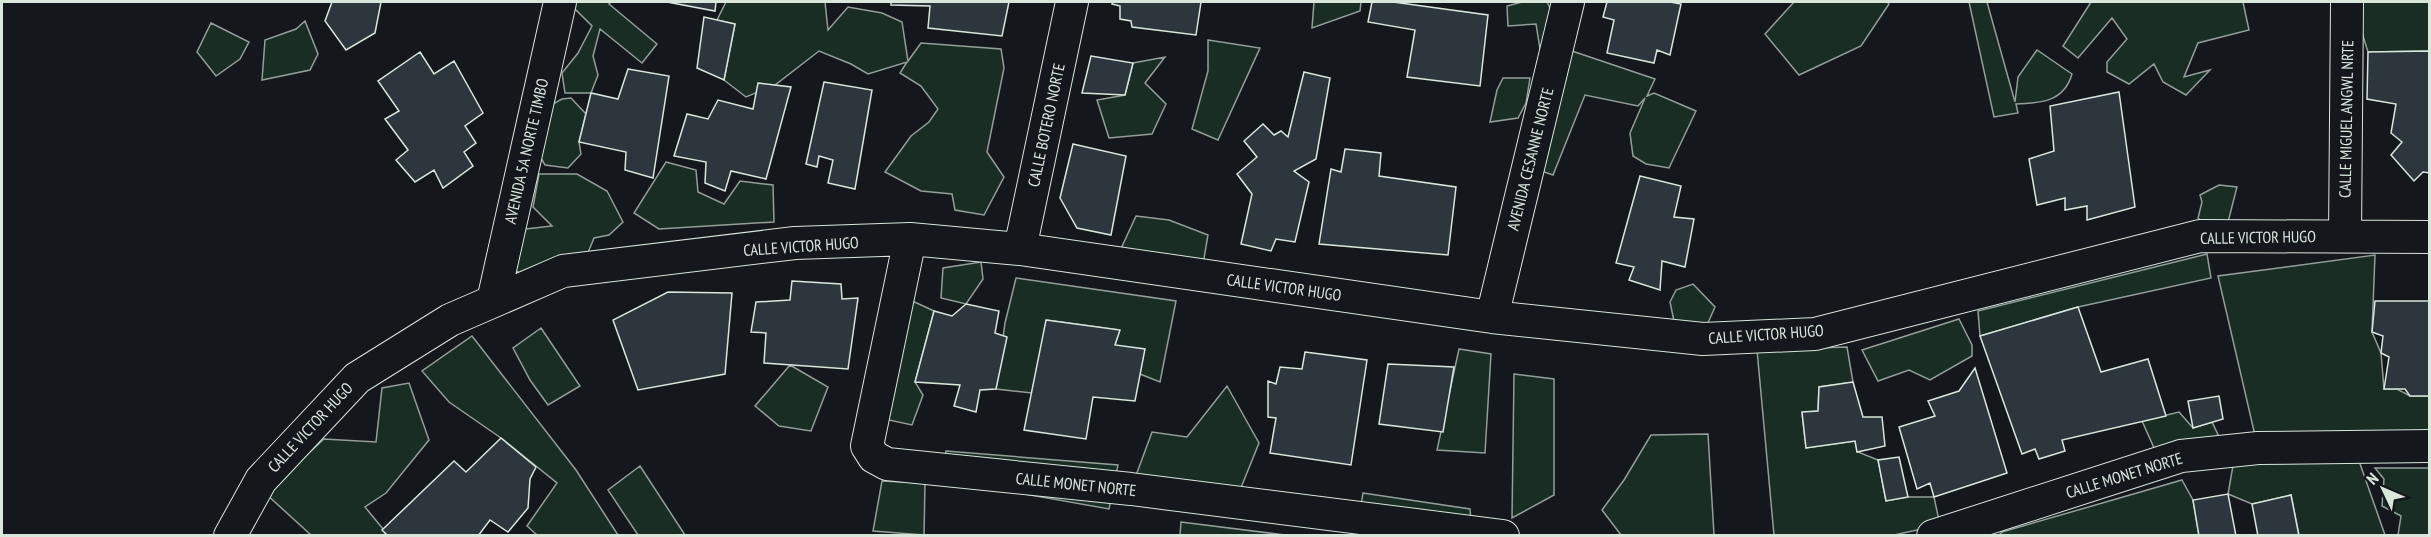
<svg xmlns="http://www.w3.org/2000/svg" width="2431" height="537" font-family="'PT Sans Narrow',sans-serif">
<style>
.green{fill:#1a2d24;stroke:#939e99;stroke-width:1.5}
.building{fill:#2c363c;stroke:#d8e6dc;stroke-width:1.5}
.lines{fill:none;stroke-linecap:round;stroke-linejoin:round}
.minor-casing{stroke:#d8e6dc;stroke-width:34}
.minor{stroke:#14181c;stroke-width:32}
.labels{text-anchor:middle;stroke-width:4.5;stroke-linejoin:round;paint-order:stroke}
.street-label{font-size:16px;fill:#d8e6dc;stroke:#14181c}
</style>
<rect width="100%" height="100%" fill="#14181c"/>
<path class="green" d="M 574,2 L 611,2 L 609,4 L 657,44 L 642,63 L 600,29 L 593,56 L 598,75 L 591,93 L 565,93 L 562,73 L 578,53 L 592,26 L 572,6 Z
M 726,2 L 825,2 L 828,30 L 848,7 L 882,13 L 902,22 L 908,61 L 921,43 L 1001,49 L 1004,68 L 987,152 L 1004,177 L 984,215 L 955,210 L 952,194 L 921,191 L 885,172 L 911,136 L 929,122 L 938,109 L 921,86 L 900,73 L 907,62 L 868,74 L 851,64 L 819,51 L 775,85 L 746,97 L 724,80 L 735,24 L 717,20 Z
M 1314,2 L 1361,2 L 1360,11 L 1312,28 Z
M 1522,2 L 1547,2 L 1557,21 L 1540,49 L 1536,24 L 1508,26 L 1507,6 Z
M 1794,2 L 1887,2 L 1889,4 L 1861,46 L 1799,75 L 1765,34 Z
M 1969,2 L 1987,2 L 2015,102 L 2018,77 L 2037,50 L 2072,74 C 2064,102 2041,103 2016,104 L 2018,113 L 1994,117 Z
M 2091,2 L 2243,2 L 2249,30 L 2198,43 L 2184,77 L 2210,70 L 2186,95 L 2163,82 L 2154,64 L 2129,84 L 2107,72 L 2107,62 L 2127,39 L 2112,18 L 2078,58 L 2063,46 Z
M 2358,2 L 2429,2 L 2429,51 L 2368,52 L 2358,20 Z
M 305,21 L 318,54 L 310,70 L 262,80 L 265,40 L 296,29 Z
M 211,23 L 249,42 L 240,59 L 216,76 L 197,52 Z
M 1208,40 L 1260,48 L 1218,140 L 1192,129 L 1208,71 Z
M 1572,51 L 1655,79 L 1647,96 L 1654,93 L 1696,111 L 1669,168 L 1646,164 L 1633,156 L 1630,133 L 1645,98 L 1638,106 L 1585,95 L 1553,175 L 1533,168 Z
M 1165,57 L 1145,83 L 1166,104 L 1152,134 L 1109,138 L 1097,100 L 1125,95 L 1133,63 Z
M 1503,78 L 1530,78 L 1526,103 L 1518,118 L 1490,122 L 1497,90 Z
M 571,98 L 586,114 L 579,142 L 581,154 L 568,168 L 545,165 L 538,153 L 535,114 L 562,99 Z
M 666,162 L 696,170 L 698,192 L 724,204 L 740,181 L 773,185 L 774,222 L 659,229 L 634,213 Z
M 539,174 L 577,174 L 607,191 L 623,222 L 609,235 L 594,238 L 585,260 L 523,274 L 504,266 L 517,230 L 552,226 L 533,207 Z
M 2219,185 L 2237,187 L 2227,226 L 2207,226 L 2198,218 L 2202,202 L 2200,195 Z
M 1136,216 L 1169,220 L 1208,235 L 1203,264 L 1119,253 Z
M 2207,254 L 2211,278 L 2078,307 L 1980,336 L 1978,311 Z
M 2375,255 L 2372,332 L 2381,353 L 2384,389 L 2397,389 L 2410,396 L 2429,396 L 2429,439 L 2257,444 L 2218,276 Z
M 981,262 L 983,279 L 966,304 L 941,298 L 943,268 Z
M 1016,278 L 1176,301 L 1160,382 L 1140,374 L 1115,345 L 1119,330 L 1047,320 L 1032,393 L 996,389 L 1005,323 Z
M 1693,284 L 1715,307 L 1707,325 L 1674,321 L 1670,302 L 1676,290 Z
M 908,299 L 934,311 L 915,382 L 923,395 L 912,425 L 884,419 Z
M 1959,319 L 1972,345 L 1972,356 L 1930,380 L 1909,370 L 1878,381 L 1862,350 Z
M 541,328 L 580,386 L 548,405 L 530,380 L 513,348 Z
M 472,336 L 576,470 L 618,535 L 537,535 L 527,526 L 557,483 L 501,438 L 449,402 L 422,371 Z
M 1847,347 L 1853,382 L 1819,387 L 1818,411 L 1802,413 L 1806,448 L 1855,441 L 1858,452 L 1878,460 L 1886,501 L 1908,497 L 1934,497 L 1940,525 L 1894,535 L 1774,535 L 1757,350 Z
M 1459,349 L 1491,354 L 1485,453 L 1437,450 Z
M 790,365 L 828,387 L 811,431 L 779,426 L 755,406 Z
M 1514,374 L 1554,379 L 1554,495 L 1512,518 Z
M 409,383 L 429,440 L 386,493 L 365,507 L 388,535 L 311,535 L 265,493 L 324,439 L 376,442 L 382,388 Z
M 1227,386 L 1259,443 L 1238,495 L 1131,489 L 1152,432 L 1187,437 Z
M 2179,412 L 2193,428 L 2212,422 L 2221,441 L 2155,450 L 2142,421 Z
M 1708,434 L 1714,535 L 1621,535 L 1602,510 L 1624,480 L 1651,435 Z
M 946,451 L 1118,465 L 1109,509 L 941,479 Z
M 2235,454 L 2358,458 L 2385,535 L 2299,535 L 2291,495 L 2252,504 L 2228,494 Z
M 640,466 L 685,535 L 638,535 L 608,490 Z
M 2375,468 L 2429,468 L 2429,535 L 2398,535 L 2401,516 L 2382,506 L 2384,479 Z
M 2182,480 L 2193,500 L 2199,535 L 1999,535 L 2002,532 Z
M 882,481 L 925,483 L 924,535 L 873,531 Z
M 1363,493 L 1470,509 L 1472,535 L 1356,534 Z
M 1181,522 L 1285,535 L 1180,535 Z"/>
<path class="building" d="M 332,2 L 381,2 L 375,33 L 346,50 L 325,21 Z
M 667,2 L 716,2 L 715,11 Z
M 891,2 L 1009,2 L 1002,36 L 928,28 L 930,6 L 891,5 Z
M 1113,2 L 1201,2 L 1196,35 L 1132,27 L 1131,21 L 1120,19 L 1120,6 L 1112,4 Z
M 1372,2 L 1393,2 L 1488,15 L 1480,86 L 1407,77 L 1415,30 L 1368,22 Z
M 1607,2 L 1670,2 L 1681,4 L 1670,55 L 1657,50 L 1654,63 L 1607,53 L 1614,20 L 1603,17 Z
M 704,17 L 735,24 L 724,80 L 697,68 Z
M 2430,51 L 2430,173 L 2423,172 L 2414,181 L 2391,155 L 2402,142 L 2391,133 L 2396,104 L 2367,99 L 2368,52 Z
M 420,52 L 434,74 L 454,61 L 483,113 L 465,126 L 476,143 L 464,152 L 473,166 L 443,188 L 434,170 L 415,182 L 396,160 L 408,150 L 385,119 L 399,111 L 378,81 Z
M 1091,56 L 1133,63 L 1125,95 L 1082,93 Z
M 628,69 L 669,76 L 653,178 L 625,170 L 626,152 L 579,142 L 591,93 L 618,99 Z
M 1304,72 L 1330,78 L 1316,159 L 1294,171 L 1309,182 L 1295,242 L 1276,239 L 1271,251 L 1241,244 L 1252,194 L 1237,174 L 1257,157 L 1244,141 L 1263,124 L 1274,135 L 1281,131 L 1288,137 Z
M 824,82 L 872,90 L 855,189 L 828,183 L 833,160 L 819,156 L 817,167 L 806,164 Z
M 758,83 L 791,87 L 766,179 L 731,171 L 725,191 L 705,183 L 706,162 L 674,156 L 687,114 L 708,119 L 718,100 L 753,109 Z
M 2119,92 L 2135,207 L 2087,220 L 2087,206 L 2065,210 L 2065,198 L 2037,205 L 2029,159 L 2054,151 L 2050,106 Z
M 1073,144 L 1126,156 L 1111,235 L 1077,228 L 1060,198 Z
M 1345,149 L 1381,153 L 1379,176 L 1456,187 L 1448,255 L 1319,244 L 1331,169 L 1341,172 Z
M 1640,176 L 1681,186 L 1674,217 L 1694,219 L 1685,267 L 1662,261 L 1660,290 L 1629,280 L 1634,267 L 1616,263 Z
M 792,281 L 841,284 L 842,299 L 858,298 L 848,369 L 764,363 L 766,333 L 751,332 L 756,302 L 790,300 Z
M 668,292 L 732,293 L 725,374 L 638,390 L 613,320 Z
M 2375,301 L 2430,301 L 2430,396 L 2410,396 L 2405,389 L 2384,389 L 2389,357 L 2381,353 L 2383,336 L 2372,332 Z
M 966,304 L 999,311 L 995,333 L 1007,337 L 996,389 L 980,390 L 976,412 L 954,406 L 960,385 L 915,382 L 934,311 L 952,316 Z
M 2078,307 L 2101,372 L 2148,359 L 2166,416 L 2062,440 L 2065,451 L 2039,459 L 2035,449 L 2022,454 L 1980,336 Z
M 1046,320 L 1120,330 L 1115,345 L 1145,349 L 1135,401 L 1093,397 L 1086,439 L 1024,430 Z
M 1305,352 L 1367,360 L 1351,465 L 1270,453 L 1276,418 L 1268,417 L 1268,381 L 1276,384 L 1280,367 L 1302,369 Z
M 1388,364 L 1454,367 L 1443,432 L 1379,424 Z
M 1975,368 L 2007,473 L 1934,497 L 1930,483 L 1917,489 L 1899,427 L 1935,416 L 1928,401 L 1959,391 Z
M 1853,382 L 1863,417 L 1882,417 L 1885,446 L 1857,452 L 1855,441 L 1806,448 L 1802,412 L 1818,411 L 1819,387 Z
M 2219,396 L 2223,419 L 2193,428 L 2188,401 Z
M 501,438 L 536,467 L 530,479 L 528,508 L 508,532 L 490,520 L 478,536 L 388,536 L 382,530 L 454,461 L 466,472 Z
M 1899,457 L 1908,497 L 1886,501 L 1878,460 Z
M 2228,494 L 2236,536 L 2199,536 L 2193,500 Z
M 2291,495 L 2299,536 L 2258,536 L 2252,504 Z"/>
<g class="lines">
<defs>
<path id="minor" d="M 2345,236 L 2347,2
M 910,239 L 867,446 L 874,457 L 887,464 L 1131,489 L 1503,536
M 1020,249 L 1072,2
M 493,301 L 560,2
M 1492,317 L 1568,2
M 230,536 L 261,480 L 357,378 L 450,320 L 563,271 L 795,243 L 910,239 L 1020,249 L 1492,317 L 1703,339 L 1815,334 L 2200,236 L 2430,237
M 1933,536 L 2181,456 L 2258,448 L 2430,446"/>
</defs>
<use href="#minor" class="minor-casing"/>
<use href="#minor" class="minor"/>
</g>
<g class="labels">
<g class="street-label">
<text transform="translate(2346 119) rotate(-89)" y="6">CALLE MIGUEL ANGWL NRTE</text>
<text transform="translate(1046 125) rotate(-78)" y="6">CALLE BOTERO NORTE</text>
<text transform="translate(526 151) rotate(-77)" y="6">AVENIDA 5A NORTE TIMBO</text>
<text transform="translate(1530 159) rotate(-76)" y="6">AVENIDA CESANNE NORTE</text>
<text transform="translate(2258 237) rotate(-1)" y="6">CALLE VICTOR HUGO</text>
<text transform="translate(801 246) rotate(-4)" y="6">CALLE VICTOR HUGO</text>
<text transform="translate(1284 287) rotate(8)" y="6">CALLE VICTOR HUGO</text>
<text transform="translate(1766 334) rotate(-4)" y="6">CALLE VICTOR HUGO</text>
<text transform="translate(310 427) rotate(-47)" y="6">CALLE VICTOR HUGO</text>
<text transform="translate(2124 475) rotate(-17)" y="6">CALLE MONET NORTE</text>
<text transform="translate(1076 484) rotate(6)" y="6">CALLE MONET NORTE</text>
</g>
</g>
<rect width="2431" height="537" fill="none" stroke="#d8e6dc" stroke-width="6"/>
<g transform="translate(2383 489) rotate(314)" stroke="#14181c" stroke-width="4.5" paint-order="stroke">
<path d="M0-4.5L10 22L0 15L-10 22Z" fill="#d8e6dc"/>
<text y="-9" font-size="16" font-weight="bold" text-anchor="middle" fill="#d8e6dc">N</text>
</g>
</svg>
